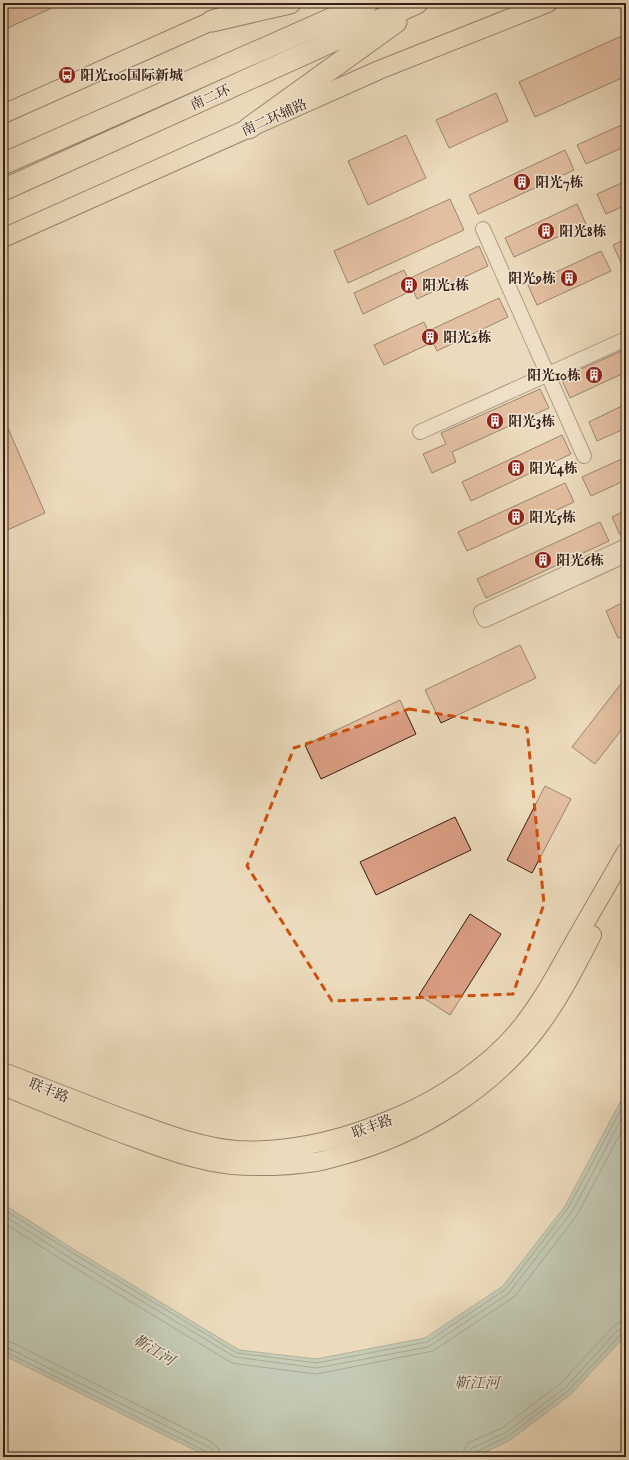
<svg xmlns="http://www.w3.org/2000/svg" width="629" height="1460" font-family="'IM FELL English','Noto Serif SC',serif">
<style>
.water{fill:#98bbb1;stroke:#717c73}
.lines{fill:none;stroke-linecap:round;stroke-linejoin:round}
.shore{stroke:#676c64;stroke-width:1}
.building{fill:#d99d82;stroke:#361e16}
.minor-casing{stroke:#634d3f;stroke-width:16}
.major-casing{stroke:#361e16;stroke-width:20}
.highway-casing{stroke:#361e16;stroke-width:23}
.minor{stroke:#f2e7d3;stroke-width:14}
.major{stroke:#ebdabb;stroke-width:18}
.highway{stroke:#ebdabb;stroke-width:21}
.marked{fill:none;stroke:#cd500e;stroke-width:3;stroke-dasharray:8 5;stroke-linejoin:round}
.labels{text-anchor:middle;stroke-width:3;stroke-linejoin:round;paint-order:stroke}
.poi-label{font-size:14px;font-weight:bold;fill:#361e16;stroke:#f2e7d3;text-anchor:start}
.street-label{font-size:14px;fill:#361e16;stroke:#f2e7d3}
.water-label{font-size:15px;font-style:italic;fill:#534d44;stroke:#f2e7d3}
</style>
<rect width="100%" height="100%" fill="#ebdabb"/>
<filter id="stains"><feTurbulence type="fractalNoise" baseFrequency=".005" numOctaves="4"/><feColorMatrix values="0 0 0 0 .2 0 0 0 0 .09 0 0 0 0 .02 0 0 0 .5 -.17"/></filter>
<radialGradient id="worn" r=".72"><stop offset=".6" stop-color="#630" stop-opacity="0"/><stop offset="1" stop-color="#630" stop-opacity=".3"/></radialGradient>
<path class="water" d="M 626,1091 L 626,1335 L 571,1394 L 509,1441 L 474,1457 L 209,1457 L 3,1355 L 3,1204 L 75,1250 L 239,1350 L 316,1359 L 425,1338 L 503,1286 L 565,1206 Z"/>
<g class="lines">
<path class="shore" d="M 3,1209 L 73,1253 L 237,1353 L 317,1363 L 427,1342 L 506,1289 L 568,1208 L 626,1100
M 3,1215 L 70,1258 L 235,1357 L 317,1368 L 428,1347 L 508,1294 L 573,1210 L 626,1110
M 3,1222 L 67,1263 L 232,1363 L 238,1364 L 316,1374 L 433,1351 L 515,1296 L 577,1215 L 626,1123
M 3,1341 L 11,1342 L 212,1442 L 219,1449 L 221,1457
M 3,1347 L 8,1348 L 209,1447 L 214,1452 L 215,1457
M 3,1352 L 6,1352 L 207,1452 L 209,1454 L 210,1457
M 462,1457 L 464,1450 L 468,1443 L 502,1428 L 561,1383 L 614,1326 L 619,1322 L 626,1321
M 468,1457 L 469,1452 L 472,1448 L 505,1433 L 565,1388 L 618,1330 L 626,1327
M 473,1457 L 476,1452 L 507,1437 L 568,1391 L 621,1334 L 626,1332"/>
</g>
<path class="building" d="M 3,3 L 63,3 L 3,30 Z
M 626,34 L 626,76 L 535,117 L 519,82 Z
M 496,93 L 508,121 L 449,148 L 436,120 Z
M 626,123 L 626,146 L 586,164 L 577,145 Z
M 406,135 L 426,178 L 368,205 L 348,161 Z
M 565,150 L 574,170 L 478,214 L 469,195 Z
M 626,181 L 626,205 L 606,214 L 597,194 Z
M 450,199 L 464,230 L 348,283 L 334,251 Z
M 577,204 L 586,224 L 514,257 L 505,238 Z
M 626,239 L 626,263 L 622,265 L 613,245 Z
M 479,246 L 488,266 L 417,299 L 413,290 L 363,314 L 354,293 L 404,270 L 408,279 Z
M 601,251 L 611,271 L 537,305 L 528,285 Z
M 499,298 L 508,317 L 437,351 L 433,342 L 384,365 L 374,345 L 424,322 L 428,331 Z
M 626,349 L 626,372 L 570,398 L 561,378 Z
M 540,389 L 549,408 L 452,452 L 456,462 L 432,473 L 423,454 L 446,444 L 441,433 Z
M 626,404 L 626,428 L 597,441 L 589,422 Z
M 3,417 L 45,513 L 3,532 Z
M 562,435 L 571,454 L 471,501 L 462,482 Z
M 626,457 L 626,480 L 591,496 L 582,477 Z
M 565,483 L 574,502 L 467,551 L 458,532 Z
M 626,510 L 626,532 L 620,535 L 612,517 Z
M 600,522 L 609,541 L 486,598 L 477,579 Z
M 626,601 L 626,635 L 618,638 L 606,611 Z
M 520,645 L 536,678 L 441,723 L 425,690 Z
M 624,680 L 626,682 L 626,724 L 595,764 L 572,747 Z
M 400,700 L 416,734 L 321,779 L 305,745 Z
M 545,786 L 571,799 L 532,873 L 507,860 Z
M 455,817 L 471,850 L 376,895 L 360,862 Z
M 470,914 L 501,934 L 450,1015 L 419,995 Z"/>
<g class="lines">
<defs>
<path id="minor" d="M 483,229 L 584,456
M 420,432 L 626,339
M 626,546 L 481,612 L 485,620 L 626,555"/>
<path id="major" d="M 3,114 L 225,15
M 3,238 L 379,70 L 548,3
M 3,1072 C 43,1087 82,1103 122,1118 C 159,1131 198,1147 237,1150 C 293,1153 349,1138 399,1116 C 441,1098 489,1066 518,1031 C 538,1007 553,980 568,953 C 587,919 607,886 626,852
M 3,1086 C 42,1102 81,1118 121,1133 C 156,1146 194,1161 232,1165 C 259,1167 289,1166 316,1162 C 324,1161 332,1158 340,1156 C 416,1136 492,1090 539,1026 C 560,998 576,966 592,935"/>
<path id="highway" d="M 212,21 L 290,3
M 249,128 L 396,22
M 3,164 L 367,3
M 3,190 L 417,3"/>
</defs>
<use href="#minor" class="minor-casing"/>
<use href="#major" class="major-casing"/>
<use href="#highway" class="highway-casing"/>
<use href="#minor" class="minor"/>
<use href="#major" class="major"/>
<use href="#highway" class="highway"/>
</g>
<path d="M0 0H629V1460H0ZM 409,709 L 527,728 L 544,904 L 513,994 L 332,1001 L 247,866 L 294,748 Z" fill="#ebdabb" fill-opacity=".55" fill-rule="evenodd"/>
<path class="marked" d="M 409,709 L 527,728 L 544,904 L 513,994 L 332,1001 L 247,866 L 294,748 Z"/>
<defs>
<symbol id="bus-disc" viewBox="-11 -11 22 22"><circle r="9.5" fill="#8f2418" stroke="#f2e7d3"/><path d="M-5-6H5V4H4V6H2V4H-2V6H-4V4H-5ZM-3.5-4V0h7V-4ZM-3.5 1.2v1.5H-2V1.2ZM2 1.2v1.5H3.5V1.2Z" fill="#fff"/></symbol>
<symbol id="building-disc" viewBox="-11 -11 22 22"><circle r="9.5" fill="#8f2418" stroke="#f2e7d3"/><path d="M-4-6H4V6H1V3H-1V6H-4ZM-2.5-4.3h1.7v1.8h-1.7ZM.8-4.3h1.7v1.8H.8ZM-2.5-1h1.7V.8h-1.7ZM.8-1h1.7V.8H.8Z" fill="#fff"/></symbol>
</defs>
<g fill-rule="evenodd">
<use href="#bus-disc" x="57" y="65" width="20" height="20"/>
<use href="#building-disc" x="512" y="172" width="20" height="20"/>
<use href="#building-disc" x="536" y="221" width="20" height="20"/>
<use href="#building-disc" x="559" y="268" width="20" height="20"/>
<use href="#building-disc" x="399" y="275" width="20" height="20"/>
<use href="#building-disc" x="420" y="327" width="20" height="20"/>
<use href="#building-disc" x="584" y="365" width="20" height="20"/>
<use href="#building-disc" x="485" y="411" width="20" height="20"/>
<use href="#building-disc" x="506" y="458" width="20" height="20"/>
<use href="#building-disc" x="506" y="507" width="20" height="20"/>
<use href="#building-disc" x="533" y="550" width="20" height="20"/>
</g>
<g class="labels">
<g class="poi-label">
<text x="80" y="80">阳光100国际新城</text>
<text x="535" y="187">阳光7栋</text>
<text x="559" y="236">阳光8栋</text>
<text x="556" y="283" text-anchor="end">阳光9栋</text>
<text x="422" y="290">阳光1栋</text>
<text x="443" y="342">阳光2栋</text>
<text x="581" y="380" text-anchor="end">阳光10栋</text>
<text x="508" y="426">阳光3栋</text>
<text x="529" y="473">阳光4栋</text>
<text x="529" y="522">阳光5栋</text>
<text x="556" y="565">阳光6栋</text>
</g>
<g class="street-label">
<text transform="translate(210 97) rotate(-24)" y="5">南二环</text>
<text transform="translate(274 117) rotate(-24)" y="5">南二环辅路</text>
<text transform="translate(49 1090) rotate(22)" y="5">联丰路</text>
<text transform="translate(372 1126) rotate(-20)" y="5">联丰路</text>
</g>
<g class="water-label">
<text transform="translate(154 1350) rotate(31)" y="5">靳江河</text>
<text x="477" y="1388">靳江河</text>
</g>
</g>
<rect width="629" height="1460" fill="none" stroke="#ebdabb" stroke-width="16"/>
<rect x="4" y="4" width="621" height="1452" fill="none" stroke="#361e16" stroke-width="2"/>
<rect x="8" y="8" width="613" height="1444" fill="none" stroke="#361e16"/>
<rect width="100%" height="100%" filter="url(#stains)"/>
<rect width="100%" height="100%" fill="url(#worn)"/>
</svg>
